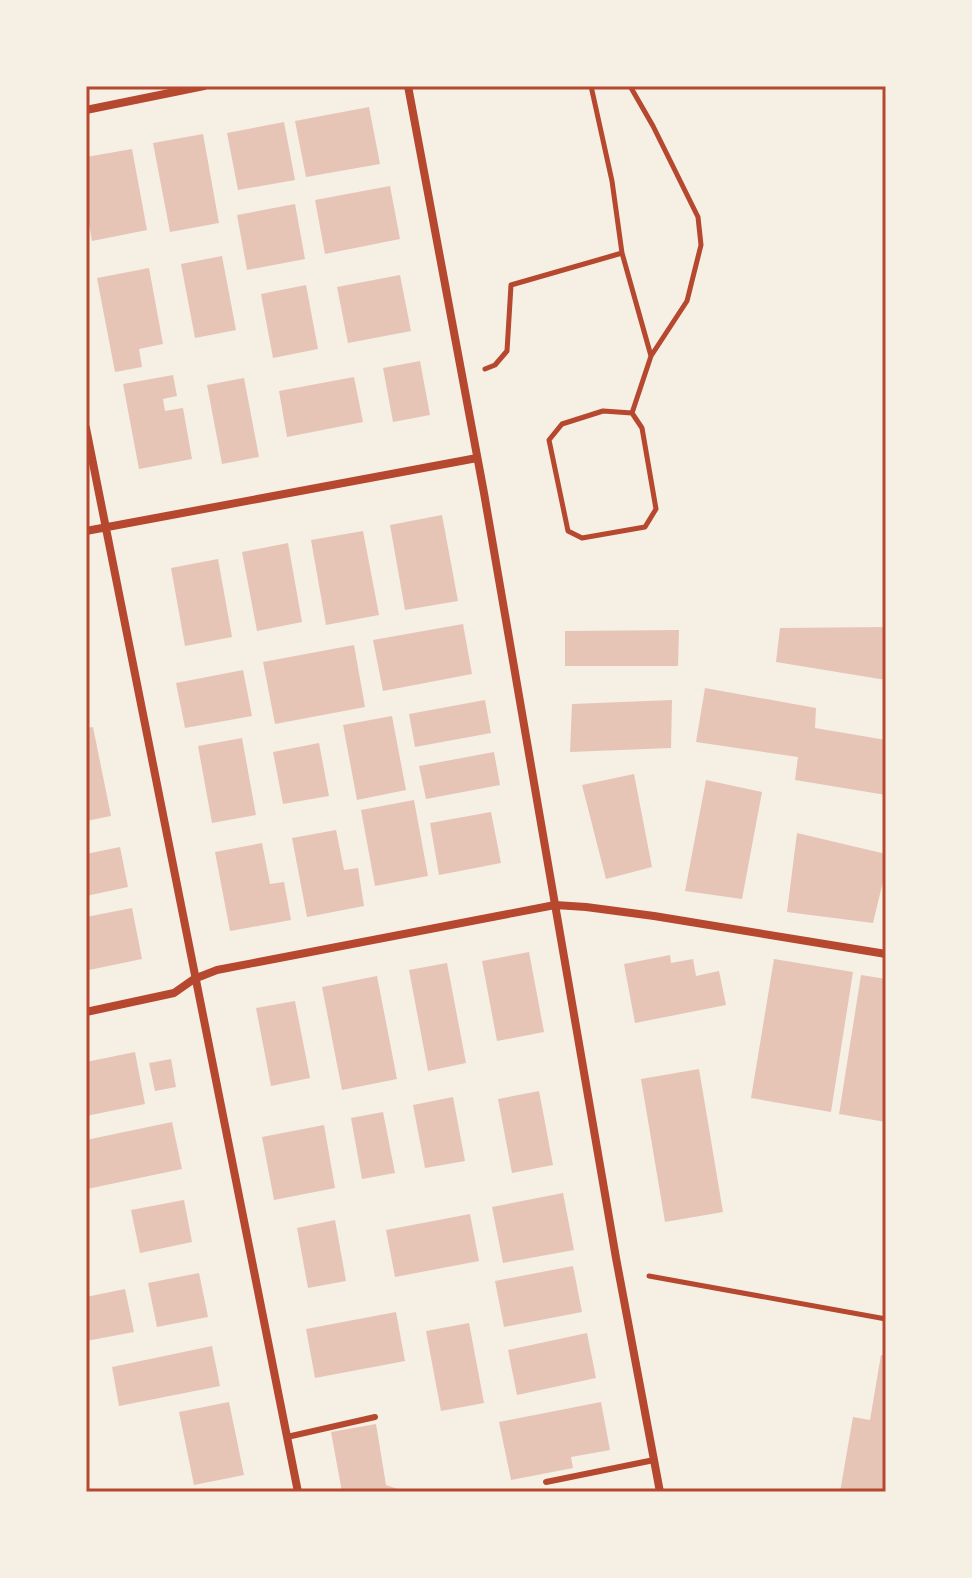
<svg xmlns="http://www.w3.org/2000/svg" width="972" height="1578" font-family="Figtree,sans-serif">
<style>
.building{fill:#e6c5b7}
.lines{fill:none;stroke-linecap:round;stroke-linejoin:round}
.path{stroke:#b5482f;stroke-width:5}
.service{stroke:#b5482f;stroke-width:6}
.minor{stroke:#b5482f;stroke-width:8}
.neatline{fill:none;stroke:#b5482f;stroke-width:3}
</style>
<rect width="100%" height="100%" fill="#f6efe4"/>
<path class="building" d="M 369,107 L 380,164 L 306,177 L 295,121 Z
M 284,122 L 295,180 L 238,190 L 227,133 Z
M 203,134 L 219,223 L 170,232 L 153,143 Z
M 132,149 L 147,230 L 92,241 L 86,207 L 86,157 Z
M 390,186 L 400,239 L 325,254 L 315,200 Z
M 295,204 L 305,259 L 247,270 L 237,215 Z
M 222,256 L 236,330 L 195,338 L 181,264 Z
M 149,268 L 163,344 L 139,349 L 142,367 L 115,372 L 97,278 Z
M 400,275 L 411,331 L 348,343 L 337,287 Z
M 306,285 L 318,349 L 273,358 L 261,294 Z
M 420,361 L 430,415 L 393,422 L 383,368 Z
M 173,375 L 177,396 L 163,399 L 165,411 L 183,408 L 192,459 L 139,469 L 123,384 Z
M 354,377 L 363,422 L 287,437 L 279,391 Z
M 244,378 L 259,457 L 222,464 L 207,385 Z
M 442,515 L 458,601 L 405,610 L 390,525 Z
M 363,531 L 379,615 L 326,625 L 311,540 Z
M 288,543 L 302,622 L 257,631 L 242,552 Z
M 218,559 L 232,637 L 185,646 L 171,568 Z
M 463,624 L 472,674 L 383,691 L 373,640 Z
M 886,627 L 886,680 L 776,662 L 780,628 Z
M 679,630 L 678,666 L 565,666 L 565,631 Z
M 354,645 L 365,707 L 275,724 L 263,662 Z
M 243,670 L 252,716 L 185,728 L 176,683 Z
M 705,688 L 816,708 L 815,728 L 886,740 L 886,795 L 795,780 L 798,757 L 696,742 Z
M 485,700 L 491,733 L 415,747 L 409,714 Z
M 672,700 L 671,748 L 570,752 L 572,704 Z
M 392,716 L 406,790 L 357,800 L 343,725 Z
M 93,727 L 111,816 L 86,821 L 86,728 Z
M 242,738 L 256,815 L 212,823 L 198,746 Z
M 319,743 L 329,796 L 283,804 L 273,752 Z
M 494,752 L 500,785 L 426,799 L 419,766 Z
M 634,774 L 652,867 L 606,879 L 582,785 Z
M 706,780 L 762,792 L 742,899 L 685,891 Z
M 414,800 L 428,876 L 375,886 L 361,810 Z
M 491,812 L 501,863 L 439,875 L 430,823 Z
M 336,830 L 344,870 L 358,868 L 364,906 L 307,917 L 292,838 Z
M 797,833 L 886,854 L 886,869 L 873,923 L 787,912 Z
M 262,843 L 270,884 L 284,882 L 291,920 L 230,931 L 215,852 Z
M 120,847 L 128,887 L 86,896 L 86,854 Z
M 132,908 L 142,959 L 89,970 L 86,957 L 86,917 Z
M 529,952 L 544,1032 L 497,1041 L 482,961 Z
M 670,955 L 671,963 L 693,959 L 696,976 L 719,971 L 726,1005 L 635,1023 L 624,964 Z
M 774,959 L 853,972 L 831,1112 L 751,1098 Z
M 447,963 L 466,1063 L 428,1071 L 409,970 Z
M 861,975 L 886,979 L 886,1122 L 839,1114 Z
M 377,976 L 397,1079 L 342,1090 L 322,987 Z
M 295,1001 L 310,1078 L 271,1086 L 256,1008 Z
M 135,1052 L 145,1104 L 86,1116 L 86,1062 Z
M 171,1059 L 176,1087 L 155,1091 L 149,1063 Z
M 699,1069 L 723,1212 L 665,1222 L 641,1079 Z
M 539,1091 L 553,1165 L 512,1173 L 498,1099 Z
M 453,1097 L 465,1161 L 425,1168 L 413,1105 Z
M 383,1112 L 395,1173 L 362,1179 L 351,1118 Z
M 172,1122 L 182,1169 L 87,1189 L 86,1140 Z
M 324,1125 L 335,1188 L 274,1200 L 262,1137 Z
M 563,1193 L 574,1250 L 503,1263 L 492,1207 Z
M 184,1200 L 192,1242 L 140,1253 L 131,1210 Z
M 470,1214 L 479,1261 L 395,1277 L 386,1230 Z
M 335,1220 L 346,1281 L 308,1288 L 297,1228 Z
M 573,1266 L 582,1312 L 504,1327 L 495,1281 Z
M 199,1273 L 208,1317 L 157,1327 L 148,1283 Z
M 125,1289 L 134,1332 L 86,1341 L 86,1297 Z
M 396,1312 L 405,1361 L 315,1378 L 306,1329 Z
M 469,1323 L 484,1403 L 441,1411 L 426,1331 Z
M 587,1333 L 596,1378 L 517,1395 L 508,1350 Z
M 212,1346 L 220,1386 L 119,1406 L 112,1367 Z
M 881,1355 L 886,1356 L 886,1474 L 883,1492 L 840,1492 L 853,1417 L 870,1420 Z
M 229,1402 L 244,1475 L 194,1485 L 179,1412 Z
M 601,1402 L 610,1450 L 571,1457 L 573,1468 L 511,1480 L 499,1422 Z
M 376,1424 L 386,1485 L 407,1492 L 342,1492 L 331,1432 Z"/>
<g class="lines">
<path class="path" d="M 630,86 L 653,126 L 698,217 L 701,245 L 687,301 L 651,356
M 622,253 L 651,356 L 632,413
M 485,369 L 495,365 L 507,351 L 511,285 L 622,253 L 612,181 L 591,86
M 603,411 L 632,413 L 642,428 L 656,509 L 645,527 L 582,538 L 568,531 L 549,440 L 562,424 Z
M 649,1276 L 886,1319"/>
<path class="service" d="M 287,1437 L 375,1417
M 546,1482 L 654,1460"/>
<path class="minor" d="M 408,86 L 484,493 L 616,1258 L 660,1492
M 86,110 L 204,86
M 86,428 L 298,1492
M 86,531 L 477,458
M 86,1012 L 174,993 L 194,979 L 217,970 L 555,905 L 586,907 L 654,916 L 886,954"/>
</g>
<rect width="972" height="1578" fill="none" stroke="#f6efe4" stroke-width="176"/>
<rect x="88" y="88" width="796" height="1402" class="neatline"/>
</svg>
